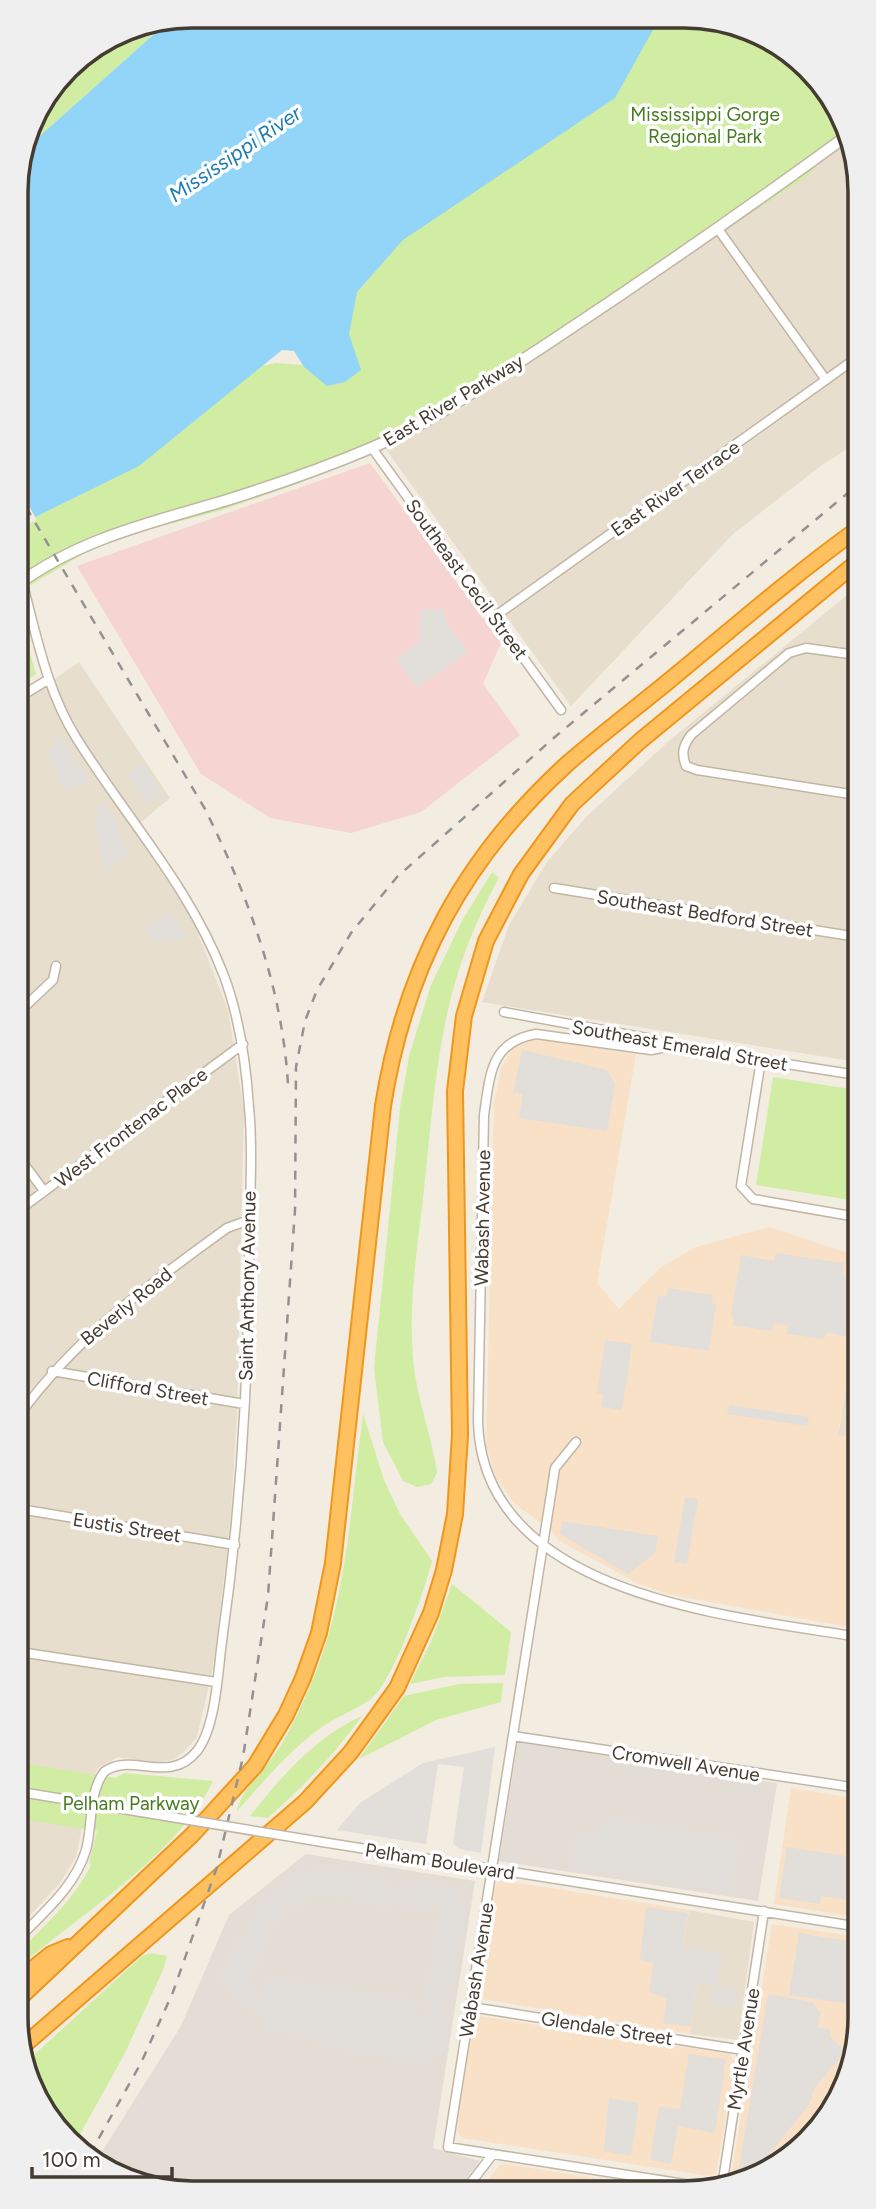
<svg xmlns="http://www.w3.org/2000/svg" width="876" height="2209" font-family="Figtree,sans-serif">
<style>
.residential{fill:#e7dece}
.commercial{fill:#f9e1c7}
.industrial{fill:#e4ddd6}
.medical{fill:#f6d4d1}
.green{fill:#d0eda3}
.parking{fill:#e2deda;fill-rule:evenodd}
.water{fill:#93d5f8}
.pier{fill:#f3ece0}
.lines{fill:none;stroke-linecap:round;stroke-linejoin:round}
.minor-casing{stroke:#c1b6a5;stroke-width:11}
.tertiary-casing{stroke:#c1b6a5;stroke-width:13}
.secondary-casing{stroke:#dbc28c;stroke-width:14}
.motorway-casing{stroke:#ef961d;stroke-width:18}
.minor{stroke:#fff;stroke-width:8}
.tertiary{stroke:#fff;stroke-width:10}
.secondary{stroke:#ffecbe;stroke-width:10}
.motorway{stroke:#ffc15f;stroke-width:14}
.rail{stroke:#929292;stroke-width:2.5;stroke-dasharray:9 9;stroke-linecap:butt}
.minor-bridge-casing{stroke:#c1b6a5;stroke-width:11;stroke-linecap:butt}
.minor-bridge{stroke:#fff;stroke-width:8}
.labels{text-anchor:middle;stroke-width:7;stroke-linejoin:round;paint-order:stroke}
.park-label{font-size:19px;fill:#477b1f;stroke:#fff}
.street-label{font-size:19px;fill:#443b31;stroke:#fff}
.water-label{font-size:21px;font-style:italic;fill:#1e7cb2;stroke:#fff}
.rim{fill:none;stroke:#443b31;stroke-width:3.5}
</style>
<rect width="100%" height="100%" fill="#f3ece0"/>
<path class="residential" d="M 849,138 L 854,147 L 855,444 L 822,465 L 733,534 L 571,706 L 385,448 L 461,409 Z
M 856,588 L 857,1062 L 482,1002 L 509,925 L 547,862 L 587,816 L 670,740 Z
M 79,662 L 170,798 L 133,829 L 192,918 L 228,1010 L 244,1111 L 237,1415 L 230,1529 L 213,1668 L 197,1737 L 184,1752 L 172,1760 L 153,1762 L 118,1757 L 98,1768 L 90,1788 L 76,1857 L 60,1883 L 21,1925 L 18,705 Z
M 858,1318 L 858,1438 L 838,1436 Z
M 689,1910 L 754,1922 L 738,2040 L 690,2034 L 699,1974 L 691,1971 L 683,1947 Z"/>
<path class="commercial" d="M 540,1039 L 636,1054 L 597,1283 L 619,1309 L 661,1267 L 696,1247 L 770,1227 L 854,1255 L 849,1267 L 858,1283 L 858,1318 L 838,1435 L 858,1438 L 859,1629 L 667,1594 L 637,1583 L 558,1540 L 554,1533 L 515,1504 L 496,1477 L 486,1445 L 494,1103 L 502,1066 L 516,1044 Z
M 791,1788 L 859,1799 L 860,1918 L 774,1904 Z
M 500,1880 L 689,1910 L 683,1947 L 695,1949 L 691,1971 L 699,1973 L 690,2034 L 482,1999 L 478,1993 L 495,1887 Z
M 772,1924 L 860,1937 L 860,2028 L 824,2125 L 782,2164 L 739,2183 L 731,2177 Z
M 479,2016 L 730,2054 L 735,2062 L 716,2174 L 709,2176 L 462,2138 L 457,2130 L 473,2022 Z
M 506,2164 L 655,2188 L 481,2188 L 499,2166 Z"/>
<path class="industrial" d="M 518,1742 L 777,1783 L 758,1901 L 499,1861 Z
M 306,1854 L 475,1881 L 433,2148 L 480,2161 L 458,2189 L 158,2190 L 98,2158 L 181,2026 L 229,1915 Z"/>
<path class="medical" d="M 370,463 L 501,643 L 483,684 L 520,735 L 421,812 L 351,833 L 270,818 L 201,774 L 77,566 Z"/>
<path class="green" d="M 653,19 L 718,19 L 808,67 L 847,134 L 806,177 L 455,409 L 364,457 L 297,484 L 222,510 L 128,535 L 92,549 L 17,593 L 17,519 L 136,459 L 251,368 L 276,363 L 302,365 L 325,380 L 355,284 L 477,171 Z
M 170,20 L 24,150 L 34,114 L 75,60 L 125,29 Z
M 17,609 L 36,674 L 18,687 Z
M 492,872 L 499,878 C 439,987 437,1070 424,1189 C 418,1245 408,1302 413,1359 C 416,1398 432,1435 437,1473 L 431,1484 L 417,1487 L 403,1481 L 383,1442 L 374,1368 L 400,1108 L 409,1056 L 431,985 L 463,919 Z
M 773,1077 L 857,1090 L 857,1201 L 756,1185 Z
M 363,1414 L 384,1480 L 400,1514 L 432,1561 C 424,1591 394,1680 372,1698 C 360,1708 339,1715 325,1725 C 291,1748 264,1781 237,1811 C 242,1787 268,1767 281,1745 C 294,1724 304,1700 314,1677 C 348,1595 351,1501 363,1414 Z
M 452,1584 L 511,1632 L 505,1675 L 444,1677 L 410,1684 L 431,1642 Z
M 503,1683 L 501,1702 L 436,1720 L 359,1759 L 404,1696 L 459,1684 Z
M 362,1716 C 334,1755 303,1787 268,1818 L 250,1816 C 281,1777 315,1737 362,1716 Z
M 21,1763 L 115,1778 L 125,1773 L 213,1781 C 179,1853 82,1914 21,1965 L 21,1950 C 47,1923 75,1898 91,1865 L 89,1863 L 97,1831 L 21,1819 Z
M 151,1953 L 167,1956 L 163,1970 L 125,2053 L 74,2145 L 68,2142 L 23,2065 L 142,1956 Z"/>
<path class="parking" d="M 443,609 L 448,625 L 468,652 L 417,688 L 396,659 L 421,641 L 420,610 Z
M 59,736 L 88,778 L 84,783 L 64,789 L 60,783 L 53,762 L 46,754 Z
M 143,764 L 163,795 L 148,805 L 127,774 Z
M 103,803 L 120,829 L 116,832 L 131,853 L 107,871 L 99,854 L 96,821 L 96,808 Z
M 18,841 L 34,863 L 29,867 L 33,874 L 18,884 Z
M 170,913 L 187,939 L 155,942 L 146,927 Z
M 522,1050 L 607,1070 L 615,1084 L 607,1131 L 519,1118 L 523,1094 L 513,1093 Z
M 776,1253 L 843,1263 L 842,1273 L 852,1288 L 858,1289 L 852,1338 L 826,1332 L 824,1339 L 787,1334 L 788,1325 L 774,1323 L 771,1331 L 733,1325 L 734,1317 L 731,1316 L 741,1255 L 774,1261 Z
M 668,1288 L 713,1295 L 712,1303 L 716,1304 L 709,1351 L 650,1342 L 658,1296 L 666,1297 Z
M 605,1340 L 632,1344 L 622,1410 L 601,1407 L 603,1394 L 597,1393 Z
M 729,1405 L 809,1417 L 807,1426 L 727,1414 Z
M 685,1497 L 698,1499 L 687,1564 L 674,1562 Z
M 562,1521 L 658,1536 L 655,1553 L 628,1574 L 560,1534 Z
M 495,1747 L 481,1853 L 459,1849 L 453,1843 L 464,1767 L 438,1764 L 426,1844 L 337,1830 L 360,1803 L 423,1763 Z
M 611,1819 L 739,1840 L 731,1892 L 571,1867 L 576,1834 L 592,1836 Z
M 787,1847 L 859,1858 L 860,1902 L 821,1896 L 820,1904 L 779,1898 Z
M 313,1867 L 382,1878 L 381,1886 L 406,1889 L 408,1881 L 458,1889 L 457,1901 L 467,1904 L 452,1994 L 444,1994 L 441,2021 L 448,2023 L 443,2057 L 433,2055 L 431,2063 L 314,2044 L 315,2037 L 266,2029 L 267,2021 L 219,1978 L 239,1941 L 247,1944 L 251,1923 L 260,1914 L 255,1908 L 303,1869 L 312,1876 ZM 346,1892 L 357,1893 L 356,1901 L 392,1907 L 394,1898 L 405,1900 L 404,1907 L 429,1912 L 431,1904 L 444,1910 L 445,1921 L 437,1920 L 432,1958 L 439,1959 L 438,1967 L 431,1966 L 424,2003 L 432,2005 L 427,2016 L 419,2019 L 415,2016 L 418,2001 L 267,1978 L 265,1995 L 262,1997 L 244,1980 L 248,1979 L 265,1948 L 259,1945 L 267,1943 L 268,1932 L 261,1929 L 267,1923 L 273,1927 L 286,1916 L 282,1910 L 288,1905 L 293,1910 L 314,1893 L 344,1899 Z
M 646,1907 L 688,1913 L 683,1947 L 722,1953 L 717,1985 L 699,1983 L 700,1973 L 691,1970 L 699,1973 L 691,2027 L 663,2023 L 667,1999 L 649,1991 L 653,1963 L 640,1960 Z
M 799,1933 L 860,1943 L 860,2005 L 855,2011 L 850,2004 L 789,1995 Z
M 714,1986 L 737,1990 L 735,2007 L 711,2004 Z
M 768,1994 L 812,2002 L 820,2012 L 818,2027 L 831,2030 L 830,2036 L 845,2051 L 814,2089 L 810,2103 L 761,2165 L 756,2162 L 746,2175 L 738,2174 Z
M 689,2054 L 726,2059 L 715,2133 L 678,2126 L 671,2164 L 650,2160 L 659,2107 L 680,2109 Z
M 609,2098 L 639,2103 L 631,2156 L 604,2151 Z"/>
<path class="water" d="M 192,16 L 659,19 L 615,98 L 403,240 L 357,292 L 349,334 L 361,370 L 345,382 L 327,386 L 304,367 L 294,351 L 282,350 L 139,466 L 17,526 L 16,180 L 24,150 L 170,20 Z"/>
<path class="pier" d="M 17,485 L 37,520 L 27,525 L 17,509 Z"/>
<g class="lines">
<defs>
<path id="minor" d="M 718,229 L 826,380
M 372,448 L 561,710
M 494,617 L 855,359
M 856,655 L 806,648 L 789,653 L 691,735 C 683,746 681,753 686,766 L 697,770 L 856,795
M 18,698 L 49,679
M 554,888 L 857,937
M 19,1012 L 53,980 L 56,966
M 504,1012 L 652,1039 L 672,1046 L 857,1075
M 672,1046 L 651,1050 L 536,1034 C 490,1042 490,1075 484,1115 L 478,1421 C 482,1596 731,1616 859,1637
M 761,1060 L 741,1186 L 753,1199 L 857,1217
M 19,1157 L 44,1191
M 19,1210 L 243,1044
M 52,1371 L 244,1404
M 20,1414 C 81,1332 145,1288 227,1228 L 249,1220
M 576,1442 L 555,1468 L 551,1494 L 448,2147 L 704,2187
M 20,1509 L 235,1545
M 20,1652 L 216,1682
M 513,1736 L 858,1788
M 21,1792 L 141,1812
M 322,1842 L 860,1927
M 21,1936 C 46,1910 75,1886 86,1850 C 93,1825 88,1794 104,1772 C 131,1751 169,1786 197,1751 C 216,1727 218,1671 222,1641 C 241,1508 249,1375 249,1241 C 250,1196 253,1151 249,1107 C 246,1062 240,1019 224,976 C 190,887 127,819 77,739 C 47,692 36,634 22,581
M 471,2007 L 743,2050
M 722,2187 L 764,1911
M 466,2189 L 493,2154"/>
<path id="tertiary" d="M 17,585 C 80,538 154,522 227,500 C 275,485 324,468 371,448 C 432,423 488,382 544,346 C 647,278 748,208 848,135"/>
<path id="secondary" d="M 858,1788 L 859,1788"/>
<path id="motorway" d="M 21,1978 L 51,1954 L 68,1947
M 21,1997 L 192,1835 L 255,1766 L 286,1715 L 303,1678 L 319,1633 L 333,1563 L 383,1106 C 405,967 463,859 567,764 C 600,735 636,708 670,680 C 731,630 791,577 855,531
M 22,2047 L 305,1802 L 351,1752 L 397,1688 L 431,1613 L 444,1570 L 455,1514 L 460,1435 L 455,1091 L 464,1016 L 486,941 L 521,874 L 572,804 L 640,741 L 856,563"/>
</defs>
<use href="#minor" class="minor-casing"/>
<use href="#tertiary" class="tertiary-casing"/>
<use href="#secondary" class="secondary-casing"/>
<use href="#motorway" class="motorway-casing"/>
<use href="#minor" class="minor"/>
<use href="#tertiary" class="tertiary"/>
<use href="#secondary" class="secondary"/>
<use href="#motorway" class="motorway"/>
<path class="rail" d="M 17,492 L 205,809 C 248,896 282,986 288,1084
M 90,2154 L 141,2063 L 173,1992 L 217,1867 L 243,1757 L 268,1596 L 295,1210 L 296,1067 L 305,1021 L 317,990 L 351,933 L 397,877 L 556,736 L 855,487"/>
<defs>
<path id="minor-bridge" d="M 141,1812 L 322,1842"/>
</defs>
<use href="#minor-bridge" class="minor-bridge-casing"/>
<use href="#minor-bridge" class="minor-bridge"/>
</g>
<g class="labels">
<g class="park-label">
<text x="705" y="121">Mississippi Gorge<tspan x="705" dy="22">Regional Park</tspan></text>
<text x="131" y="1810">Pelham Parkway</text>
</g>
<g class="street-label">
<text transform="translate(453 400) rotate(-31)" y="7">East River Parkway</text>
<text transform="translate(675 488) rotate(-35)" y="7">East River Terrace</text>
<text transform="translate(467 579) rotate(54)" y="7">Southeast Cecil Street</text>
<text transform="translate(705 913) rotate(9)" y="7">Southeast Bedford Street</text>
<text transform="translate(680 1045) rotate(10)" y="7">Southeast Emerald Street</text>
<text transform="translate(131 1127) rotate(-37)" y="7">West Frontenac Place</text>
<text transform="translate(482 1218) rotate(-89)" y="7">Wabash Avenue</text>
<text transform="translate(247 1286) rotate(-89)" y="7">Saint Anthony Avenue</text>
<text transform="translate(126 1306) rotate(-39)" y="7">Beverly Road</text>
<text transform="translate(148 1388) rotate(10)" y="7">Clifford Street</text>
<text transform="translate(127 1527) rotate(9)" y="7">Eustis Street</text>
<text transform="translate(686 1763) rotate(9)" y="7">Cromwell Avenue</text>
<text transform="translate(440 1861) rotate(9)" y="7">Pelham Boulevard</text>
<text transform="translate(476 1970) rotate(-81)" y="7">Wabash Avenue</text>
<text transform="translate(607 2028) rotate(9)" y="7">Glendale Street</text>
<text transform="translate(743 2049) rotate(-81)" y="7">Myrtle Avenue</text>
</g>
<g class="water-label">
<text transform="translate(235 154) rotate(-34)" y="7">Mississippi River</text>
</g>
</g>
<path d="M0 0H876V2209H0ZM192 28H684A164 164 0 0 1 848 192V2017A164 164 0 0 1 684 2181H192A164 164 0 0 1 28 2017V192A164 164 0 0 1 192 28Z" fill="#f0efef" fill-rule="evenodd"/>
<path class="rim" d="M192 28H684A164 164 0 0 1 848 192V2017A164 164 0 0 1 684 2181H192A164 164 0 0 1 28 2017V192A164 164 0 0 1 192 28Z"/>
<path d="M32 2167v10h140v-10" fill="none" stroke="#443b31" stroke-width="3.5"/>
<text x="42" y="2167" font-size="21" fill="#443b31" stroke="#ffffff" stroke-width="5" paint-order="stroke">100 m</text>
</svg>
